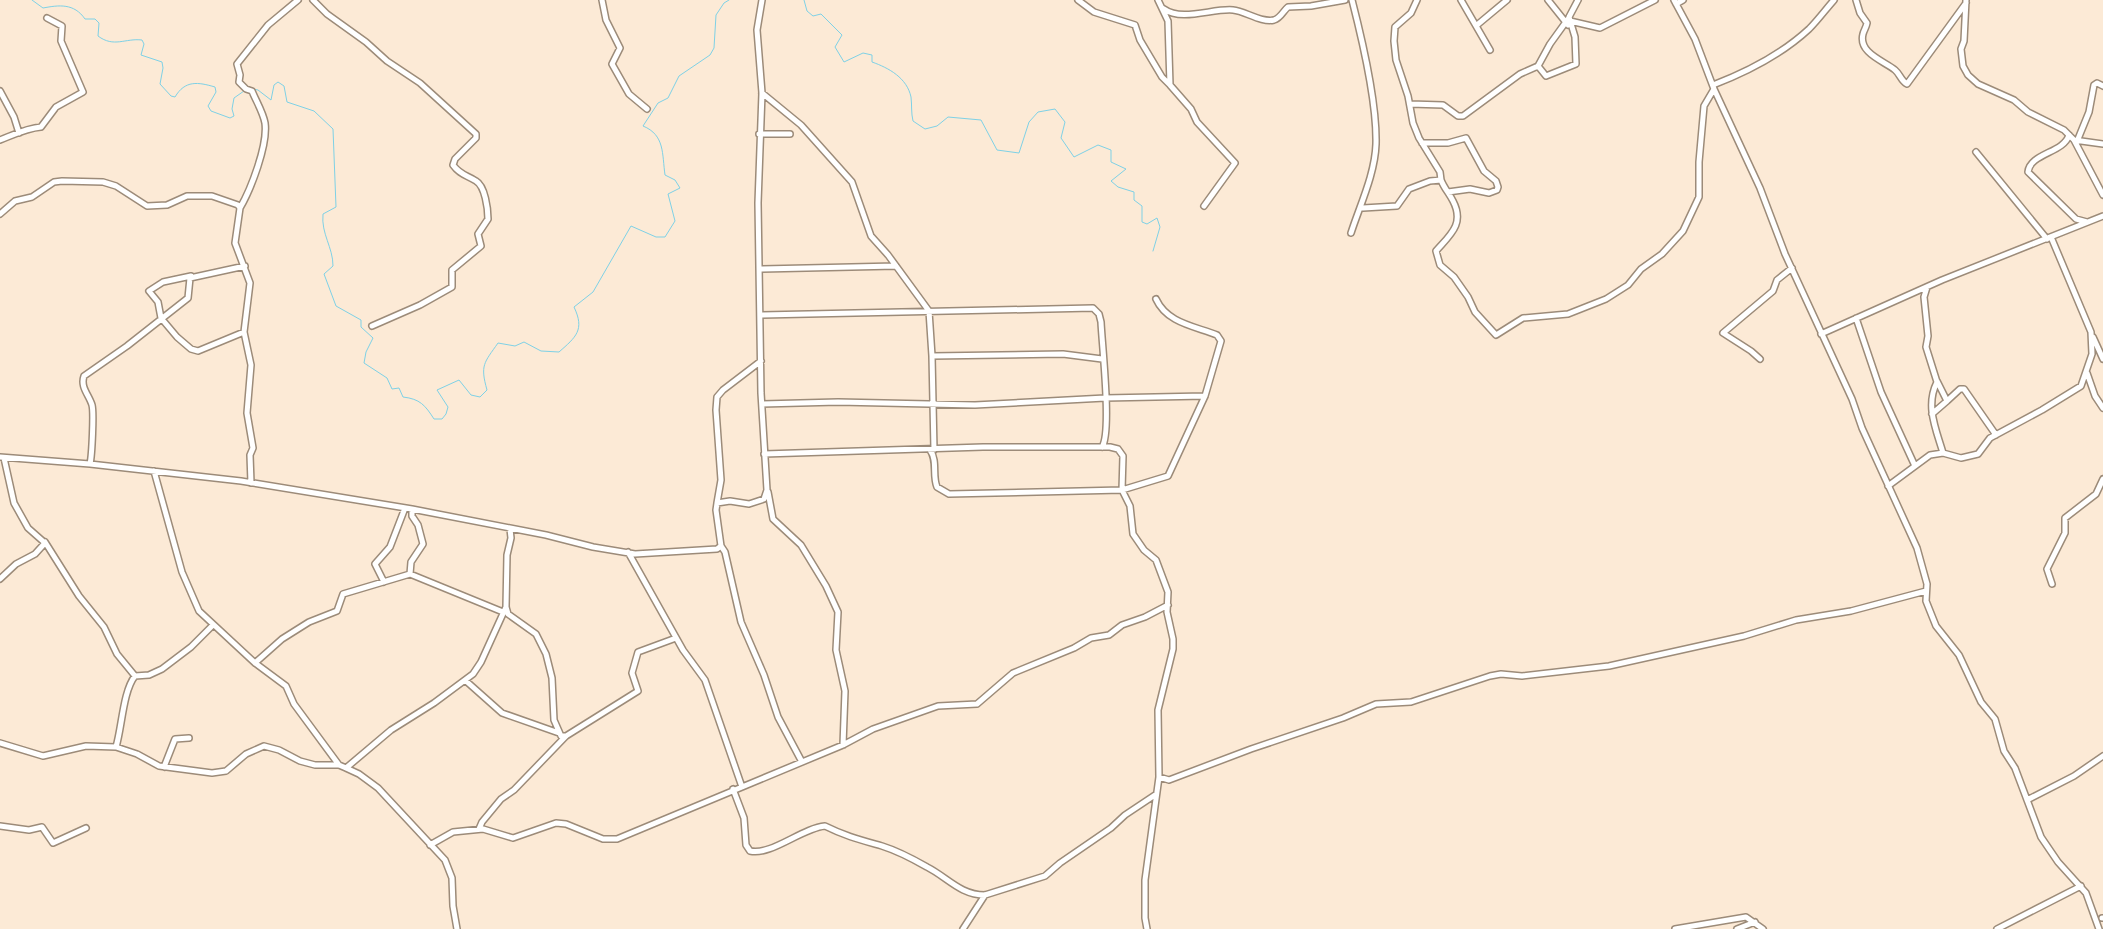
<svg xmlns="http://www.w3.org/2000/svg" width="2103" height="929" font-family="'IBM Plex Serif',serif">
<style>
.lines{fill:none;stroke-linecap:round;stroke-linejoin:round}
.stream{stroke:#7ed1e6;stroke-width:1}
.street-casing{stroke:#9c8b79;stroke-width:8}
.street{stroke:#fff;stroke-width:5}
</style>
<rect width="100%" height="100%" fill="#fcead6"/>
<g class="lines">
<path class="stream" d="M 32,0 L 43,8 C 59,5 74,3 85,19 L 95,19 L 99,23 L 98,36 C 114,48 125,38 142,40 L 144,44 L 141,55 L 162,62 L 163,68 L 160,84 L 171,96 L 175,97 C 185,80 198,82 215,87 L 216,92 L 208,106 L 211,111 L 230,118 L 234,116 L 232,109 L 234,98 L 244,91
M 804,0 L 807,11 L 813,16 L 821,14 L 842,35 L 835,47 L 844,62 L 863,53 L 872,55 L 872,62 C 889,68 907,78 911,97 C 912,105 911,113 913,121 L 925,129 L 937,126 L 948,117 L 981,120 L 997,150 L 1019,153 L 1029,122 L 1038,112 L 1055,109 L 1065,122 L 1061,138 L 1074,157 L 1098,145 L 1111,150 L 1111,162 L 1126,169 L 1111,181 L 1118,187 L 1134,192 L 1134,200 L 1142,206 L 1142,222 L 1147,224 L 1157,218 L 1160,227 L 1153,251
M 248,88 L 258,90 L 271,100 L 274,85 L 278,82 L 284,86 L 287,102 L 314,111 L 333,129 L 336,207 L 323,214 C 321,234 333,247 333,266 L 324,274 L 336,306 L 361,320 L 361,327 L 373,338 L 366,352 L 364,363 L 387,378 L 392,389 L 399,388 L 403,397 C 420,399 425,405 434,419 L 442,419 L 446,414 L 448,407 L 437,390 L 459,380 L 471,395 L 480,397 L 487,390 C 480,365 484,363 498,343 L 515,346 L 524,342 L 541,351 L 559,352 C 576,337 585,330 574,307 L 593,292 L 631,226 L 656,237 L 665,237 L 675,221 L 668,194 L 680,188 L 675,180 L 665,175 C 662,154 665,135 643,126 L 658,103 L 668,98 L 679,76 L 710,55 L 714,48 L 716,15 L 724,3 L 729,0"/>
<defs>
<path id="street" d="M 313,0 L 327,14 L 366,42 L 387,61 L 420,83 L 476,134 L 476,138 L 455,159 L 453,165 C 460,175 467,175 476,181 C 485,186 488,209 488,219 L 478,234 L 481,246 L 452,270 L 452,287 L 420,305 L 372,326
M 602,0 L 606,20 L 620,48 L 612,64 L 629,94 L 647,109
M 1078,0 L 1094,12 L 1135,25 L 1140,40 L 1162,77 L 1170,85
M 1158,0 L 1168,21 L 1170,85 L 1191,109 L 1197,122 L 1235,163 L 1204,206
M 1417,0 L 1411,13 L 1395,27 L 1394,41 L 1396,60 L 1408,96 L 1413,123 L 1419,138 L 1440,172 L 1441,180
M 1461,0 L 1490,50
M 1548,0 L 1568,25
M 1674,0 L 1695,39 L 1714,89 L 1760,188 L 1785,254 L 1852,399 L 1862,428 L 1917,548 L 1927,584 L 1926,601 L 1936,626 L 1959,655 L 1981,702 L 1995,719 L 2004,751 L 2015,768 L 2041,837 L 2058,862 L 2086,893 L 2099,929
M 1856,0 L 1860,13 L 1867,23 C 1866,28 1864,30 1863,34 C 1858,53 1884,61 1895,70 C 1900,74 1901,81 1907,84 L 1966,3
M 1966,0 L 1964,41 L 1961,49 L 1963,66 L 1968,75 L 1978,84 L 2014,100 L 2028,112 L 2064,130 L 2074,140 L 2103,144
M 1676,4 L 1683,0
M 1164,9 C 1182,22 1213,8 1233,10 C 1245,11 1261,23 1274,20 C 1281,18 1283,11 1288,7 L 1311,6 L 1345,0
M 1570,21 L 1600,28 L 1655,0
M 1477,25 L 1507,0
M 1538,66 L 1550,44 L 1568,19
M 1713,85 C 1747,72 1782,54 1809,29 C 1818,20 1826,9 1834,0
M 0,91 L 14,117 L 19,133
M 762,93 L 801,125 L 852,182 L 871,236 L 888,255 L 929,311 L 932,356 L 934,450
M 1410,104 L 1443,105 L 1458,116 L 1463,116 L 1520,74 L 1538,66 L 1546,76 L 1576,64 L 1575,37 L 1569,17 L 1578,0
M 759,134 L 790,134
M 2069,135 C 2064,153 2030,153 2028,172 L 2076,219 L 2087,222
M 2078,139 L 2089,112 L 2094,85 L 2097,83 L 2103,86
M 0,140 C 13,135 27,128 41,127 L 56,107 L 83,92 L 61,41 L 62,26 L 47,18
M 2074,140 L 2103,195
M 1422,143 L 1448,143 L 1466,138 L 1484,171 L 1496,181 L 1498,187 L 1497,190 L 1489,193 L 1470,189 L 1448,192
M 1976,152 L 2047,239
M 240,208 C 251,189 268,145 265,123 C 263,112 256,101 252,91 L 246,89 L 239,82 L 240,75 L 237,64 L 268,25 L 298,0
M 1363,208 L 1397,206 L 1409,189 L 1430,181 L 1441,180 C 1444,188 1449,193 1453,201 C 1465,224 1450,235 1436,251 L 1440,265 L 1454,277 L 1468,297 L 1475,312 L 1496,335 L 1523,318 L 1568,314 L 1606,299 L 1628,285 L 1641,269 L 1662,254 L 1683,231 L 1699,197 L 1699,162 L 1704,106 L 1714,89
M 0,214 L 15,201 L 32,197 L 54,182 L 62,181 L 103,182 L 116,186 L 147,206 L 167,205 L 187,196 L 212,196 L 238,205 L 240,208 L 235,243 L 250,283 L 244,332 L 251,365 L 247,413 L 253,448 L 250,455 L 251,483
M 1351,233 C 1360,205 1375,174 1376,144 C 1377,105 1362,39 1352,0
M 760,269 L 896,266
M 191,276 L 163,282 L 149,291 L 158,302 L 161,318 L 177,337 L 191,349 L 198,351 L 244,332
M 1927,287 L 1924,297 L 1928,336 L 1926,347 L 1937,382 C 1925,406 1936,429 1943,453
M 762,315 L 1093,308 L 1099,314 L 1101,322 C 1102,345 1112,432 1102,447
M 1856,318 L 1881,392 L 1915,466
M 1821,334 L 1942,280 L 2103,216
M 2093,337 L 2103,359
M 932,356 L 1063,354 L 1102,359
M 1760,359 L 1751,351 L 1723,333 L 1773,291 L 1777,280 L 1792,268
M 2087,373 L 2095,396 L 2103,408
M 1947,401 L 1960,389 L 1964,389 L 1996,435
M 762,404 L 838,402 L 975,405 L 1105,398 L 1205,396
M 1932,414 L 1947,401 L 1937,381
M 930,450 C 938,461 932,475 937,487 L 949,494 L 1122,490 L 1168,476 L 1205,396 L 1221,341 L 1217,335 C 1194,326 1167,323 1156,299
M 764,454 L 983,447 L 1110,447 L 1118,449 L 1123,456 L 1122,490 L 1130,506 L 1133,534 L 1144,550 L 1156,560 L 1168,592 L 1167,612 L 1173,639 L 1173,649 L 1158,710 L 1159,777 L 1145,880 L 1145,918 L 1147,929
M 0,457 L 90,464 L 241,481 L 412,509 L 546,535 L 593,547 L 635,554 L 717,549 L 721,546 L 716,510 L 717,503 L 730,501 L 749,504 L 764,499 L 767,490 L 761,393 L 758,203 L 762,93 L 757,30 L 762,0
M 90,464 C 92,455 94,412 92,405 C 89,395 80,387 84,376 L 127,346 L 188,298 L 190,278 L 245,266
M 154,471 L 182,572 L 199,611 L 255,663 L 286,686 L 294,704 L 339,765
M 1888,486 L 1930,455 L 1943,453 L 1961,458 L 1978,454 L 1990,438 L 2042,410 L 2081,386 L 2092,354 L 2091,332 L 2051,237
M 768,492 L 773,519 L 801,545 L 826,586 L 838,612 L 836,650 L 845,691 L 843,745
M 717,503 L 721,480 L 716,410 L 717,397 L 723,390 L 761,361
M 412,509 L 412,516 L 418,525 L 423,544 L 411,562 L 410,574 L 503,612
M 510,529 L 511,538 L 507,555 L 506,607 L 508,614 L 536,634 L 546,654 L 552,678 L 554,720 L 561,736 L 566,736
M 45,542 L 79,596 L 104,627 L 117,654 L 135,676
M 721,546 L 725,552 L 741,622 L 764,675 L 778,717 L 802,762
M 628,552 L 683,650 L 705,680 L 742,787
M 0,579 L 16,564 L 35,554 L 45,543 L 28,528 L 14,503 L 4,458
M 384,582 L 375,564 L 390,547 L 405,508
M 2052,584 L 2047,569 L 2065,533 L 2065,518 L 2096,494 L 2103,479
M 255,663 L 282,639 L 309,622 L 337,611 L 343,594 L 410,574
M 466,681 L 502,713 L 559,733
M 0,743 L 43,756 L 86,746 L 116,747 L 137,754 L 159,766 L 212,773 L 226,771 L 246,754 L 264,746 L 279,750 L 300,761 L 315,765 L 339,765 L 346,768 L 359,774 L 378,788 L 445,860 L 452,878 L 453,906 L 457,929
M 116,747 C 122,727 123,691 135,676 L 149,675 L 162,669 L 191,647 L 213,625
M 164,767 L 175,739 L 189,738
M 346,768 L 391,730 L 434,703 L 473,674 L 481,662 L 506,607
M 1159,777 L 1169,780 L 1251,749 L 1343,718 L 1376,704 L 1411,702 L 1490,676 L 1501,674 L 1522,676 L 1609,666 L 1744,636 L 1796,620 L 1851,611 L 1926,591
M 733,789 L 744,818 L 746,845 L 750,851 C 771,856 802,828 825,826 C 845,836 861,840 882,846 C 898,851 913,859 927,867 C 947,877 960,895 985,895 L 1045,876 L 1060,863 L 1111,828 L 1125,815 L 1155,795
M 2027,800 L 2074,776 L 2103,756
M 0,826 L 29,830 L 42,827 L 53,843 L 86,828
M 479,829 L 482,822 L 501,799 L 514,790 L 566,736 L 638,691 L 632,673 L 638,652 L 676,638
M 430,845 L 453,832 L 483,829 L 513,838 L 556,823 L 566,824 L 603,839 L 617,839 L 843,745 L 873,729 L 938,706 L 977,704 L 1013,673 L 1074,648 L 1091,638 L 1109,635 L 1122,625 L 1145,617 L 1168,605
M 2102,918 L 2103,918
M 963,929 L 985,895
M 1675,929 L 1746,917 L 1763,929
M 1737,929 L 1755,922
M 1997,929 L 2081,886"/>
</defs>
<use href="#street" class="street-casing"/>
<use href="#street" class="street"/>
</g>
</svg>
